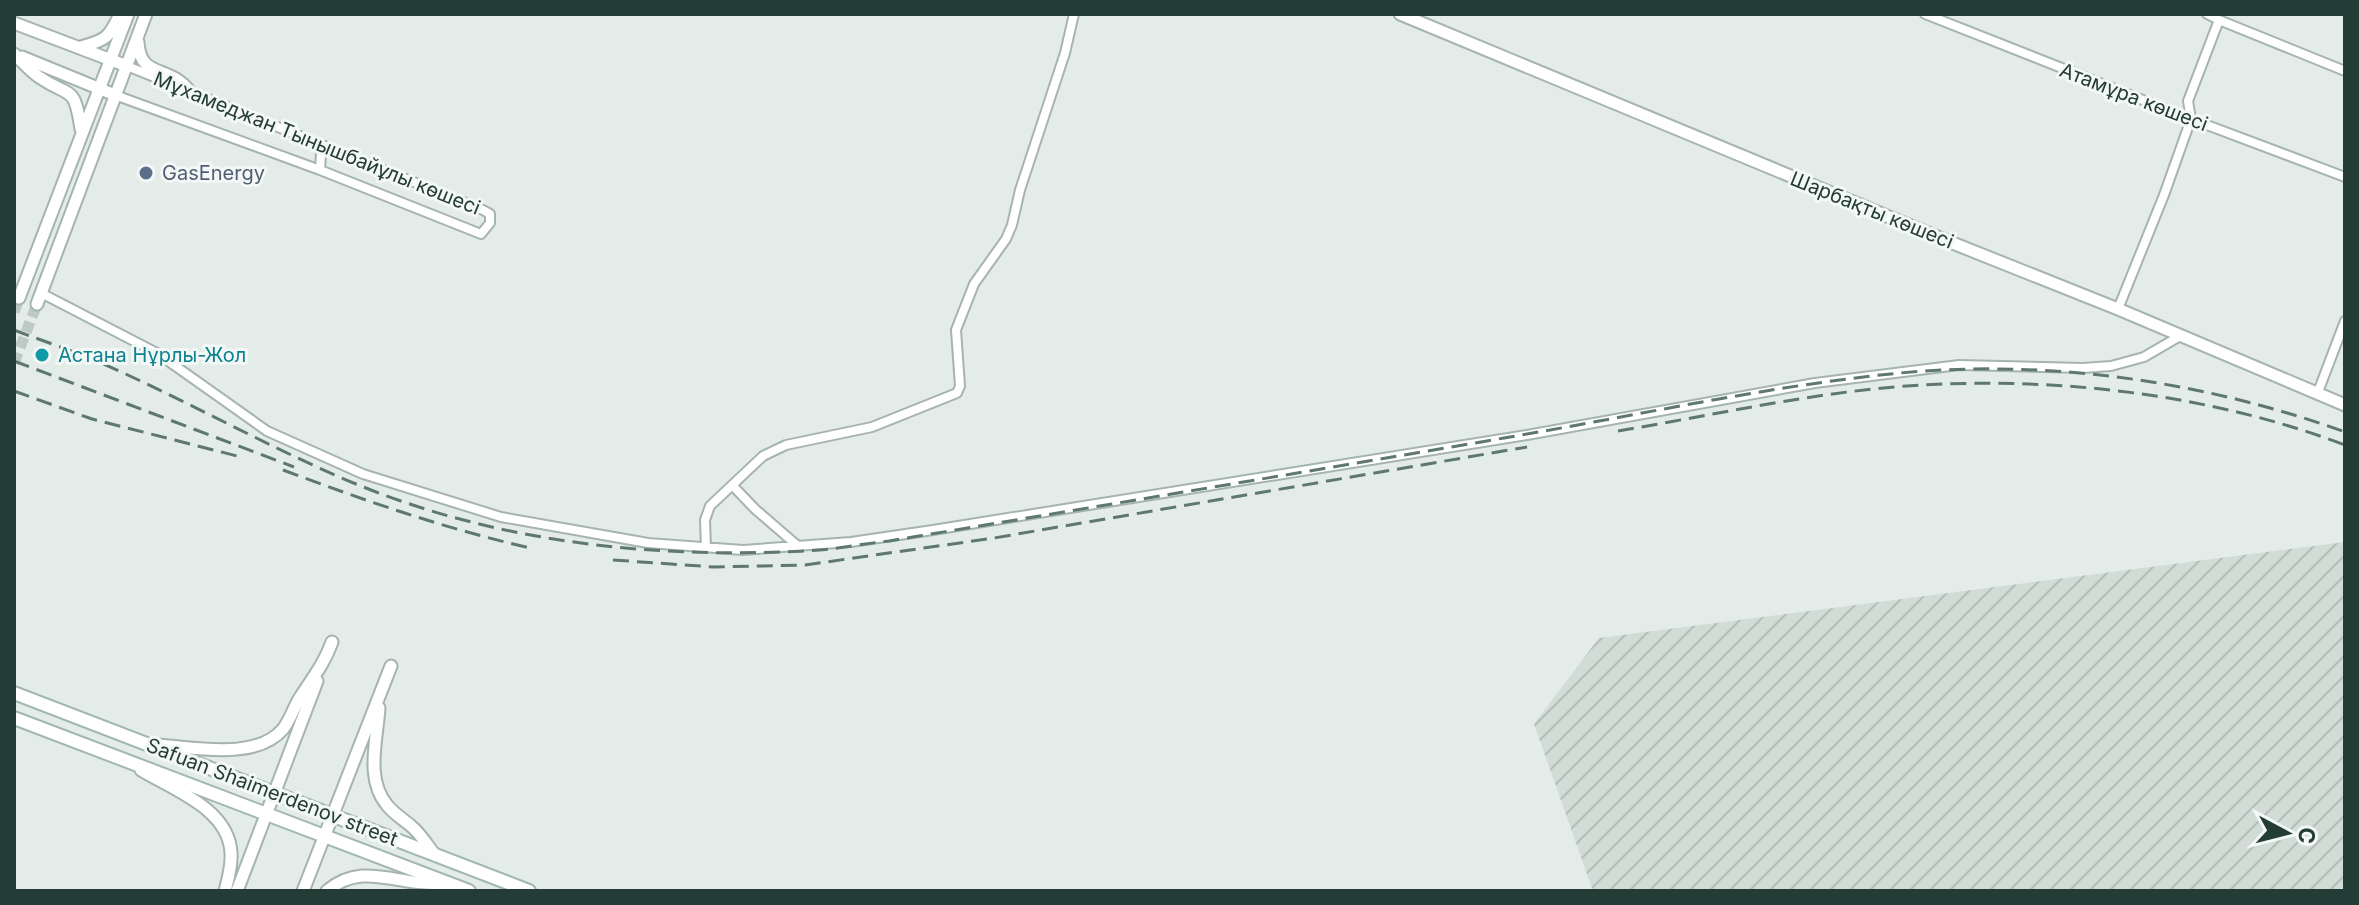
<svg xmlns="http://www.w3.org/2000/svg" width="2359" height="905" font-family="Inter,sans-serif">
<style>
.industrial{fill:url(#industrial-furrows)}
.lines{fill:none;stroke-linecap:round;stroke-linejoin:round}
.tertiary-tunnel{stroke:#bdc9c4;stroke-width:11;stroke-dasharray:11 5.5;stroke-linecap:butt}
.minor-casing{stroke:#a6b4af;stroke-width:12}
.tertiary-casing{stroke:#a6b4af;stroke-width:15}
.secondary-casing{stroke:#a1b7b0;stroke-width:16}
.minor{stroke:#fff;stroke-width:8}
.tertiary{stroke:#fff;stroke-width:11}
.secondary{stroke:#fff;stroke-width:12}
.rail{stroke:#5e7771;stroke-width:3;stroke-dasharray:16 8;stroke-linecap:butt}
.service-dot{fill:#5c6f8a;stroke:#f3f8f6;stroke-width:3}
.culture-dot{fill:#0f9aa8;stroke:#f3f8f6;stroke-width:3}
.labels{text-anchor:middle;stroke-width:6;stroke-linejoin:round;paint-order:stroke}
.street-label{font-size:20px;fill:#233c36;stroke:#f3f8f6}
.service-label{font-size:20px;fill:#4e5e75;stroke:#f3f8f6;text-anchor:start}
.culture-label{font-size:20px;fill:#0d838f;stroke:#f3f8f6;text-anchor:start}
</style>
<defs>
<pattern id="industrial-furrows" width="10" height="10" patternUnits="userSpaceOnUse" patternTransform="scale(2)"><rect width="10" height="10" fill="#d1dcd7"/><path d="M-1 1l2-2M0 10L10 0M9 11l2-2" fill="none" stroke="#b3beb9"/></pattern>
</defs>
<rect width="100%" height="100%" fill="#e3ece8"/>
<path class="industrial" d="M 2345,542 L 2345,891 L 1593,891 L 1534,724 L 1599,638 Z"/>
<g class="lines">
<path class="tertiary-tunnel" d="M 14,312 L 19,298
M 14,363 L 37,304"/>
<defs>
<path id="minor" d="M 1925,14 L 2191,119 L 2345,177
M 2219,20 L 2345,71
M 115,95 L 320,170 L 481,234 L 490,223 L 490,214 L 483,210 L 127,66
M 318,144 L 321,154 L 320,170
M 41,293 L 157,353 L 267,431 L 363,474 L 501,517 L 648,543 L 743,550 L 851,542 L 933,530 L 1527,435 L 1815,383 L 1959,365 L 2083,368 L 2111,366 L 2144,357 L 2180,336
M 2118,309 L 2164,195 L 2191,119 L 2188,101 L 2219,20 L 2207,14
M 2318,392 L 2345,321
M 732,485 L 755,509 L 799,547
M 706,547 L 705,520 L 710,506 L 763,456 L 786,445 L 872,427 L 957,393 L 960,386 L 956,330 L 974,284 L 1006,239 L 1012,225 L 1020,190 L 1065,53 L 1074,14"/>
<path id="tertiary" d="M 1400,14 L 1935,236 L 2118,309 L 2345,405
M 14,23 L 127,66
M 138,42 C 140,80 170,64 190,92
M 81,47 C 106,40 109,38 120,14
M 14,54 C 22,61 30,71 39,77 C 71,99 74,83 81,129
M 22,57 L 115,95
M 19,298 L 128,14
M 37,304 L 146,14
M 379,708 C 377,740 365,779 387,805 C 394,814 403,819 411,826 C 420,833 427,845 435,855
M 157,745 C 194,747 256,761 283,729 C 291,719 294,706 301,696 C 314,676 324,664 332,642
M 141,770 C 174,790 229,809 231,853 C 232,866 228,879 225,891
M 237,891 L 317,681
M 303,891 L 391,666
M 327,891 C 353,869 377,876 407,881 C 420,884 433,883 446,884"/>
<path id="secondary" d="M 14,693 L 529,891
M 14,718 L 469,891"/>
</defs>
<use href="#minor" class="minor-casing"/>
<use href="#tertiary" class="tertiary-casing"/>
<use href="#secondary" class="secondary-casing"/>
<use href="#minor" class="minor"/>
<use href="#tertiary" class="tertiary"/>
<use href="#secondary" class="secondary"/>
<path class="rail" d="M 14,330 C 40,340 68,349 94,360 C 176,395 253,439 335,475 C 483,541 644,559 804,551 C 832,550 861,544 889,541 C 1094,507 1299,473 1504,438 C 1635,416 1767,386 1900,373 C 2049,359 2204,381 2345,432
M 14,361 L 294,467
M 14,391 L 92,419 L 237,456
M 1618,431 C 1714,415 1810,393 1907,386 C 2053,376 2207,393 2345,445
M 283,470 C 366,501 443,528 530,548
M 613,560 L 714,567 L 805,565 L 994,538 L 1527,447"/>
</g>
<circle class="service-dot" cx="146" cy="173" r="8"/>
<circle class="culture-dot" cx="42" cy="355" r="8"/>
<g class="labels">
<g class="street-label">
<text transform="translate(2134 97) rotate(21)" y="7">Атамұра көшесі</text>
<text transform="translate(317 143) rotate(22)" y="7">Мұхамеджан Тынышбайұлы көшесі</text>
<text transform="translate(1872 210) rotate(22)" y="7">Шарбақты көшесі</text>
<text transform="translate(272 792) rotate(21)" y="7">Safuan Shaimerdenov street</text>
</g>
<g class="service-label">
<text x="162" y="180">GasEnergy</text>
</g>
<g class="culture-label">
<text x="58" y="362">Астана Нұрлы-Жол</text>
</g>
</g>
<rect width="2359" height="905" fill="none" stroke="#233c36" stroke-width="32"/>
<g transform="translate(2287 833) rotate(97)" stroke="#f3f8f6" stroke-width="6" paint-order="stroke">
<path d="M0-6L14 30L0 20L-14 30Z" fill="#233c36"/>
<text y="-12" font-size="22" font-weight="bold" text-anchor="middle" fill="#233c36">С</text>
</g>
</svg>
